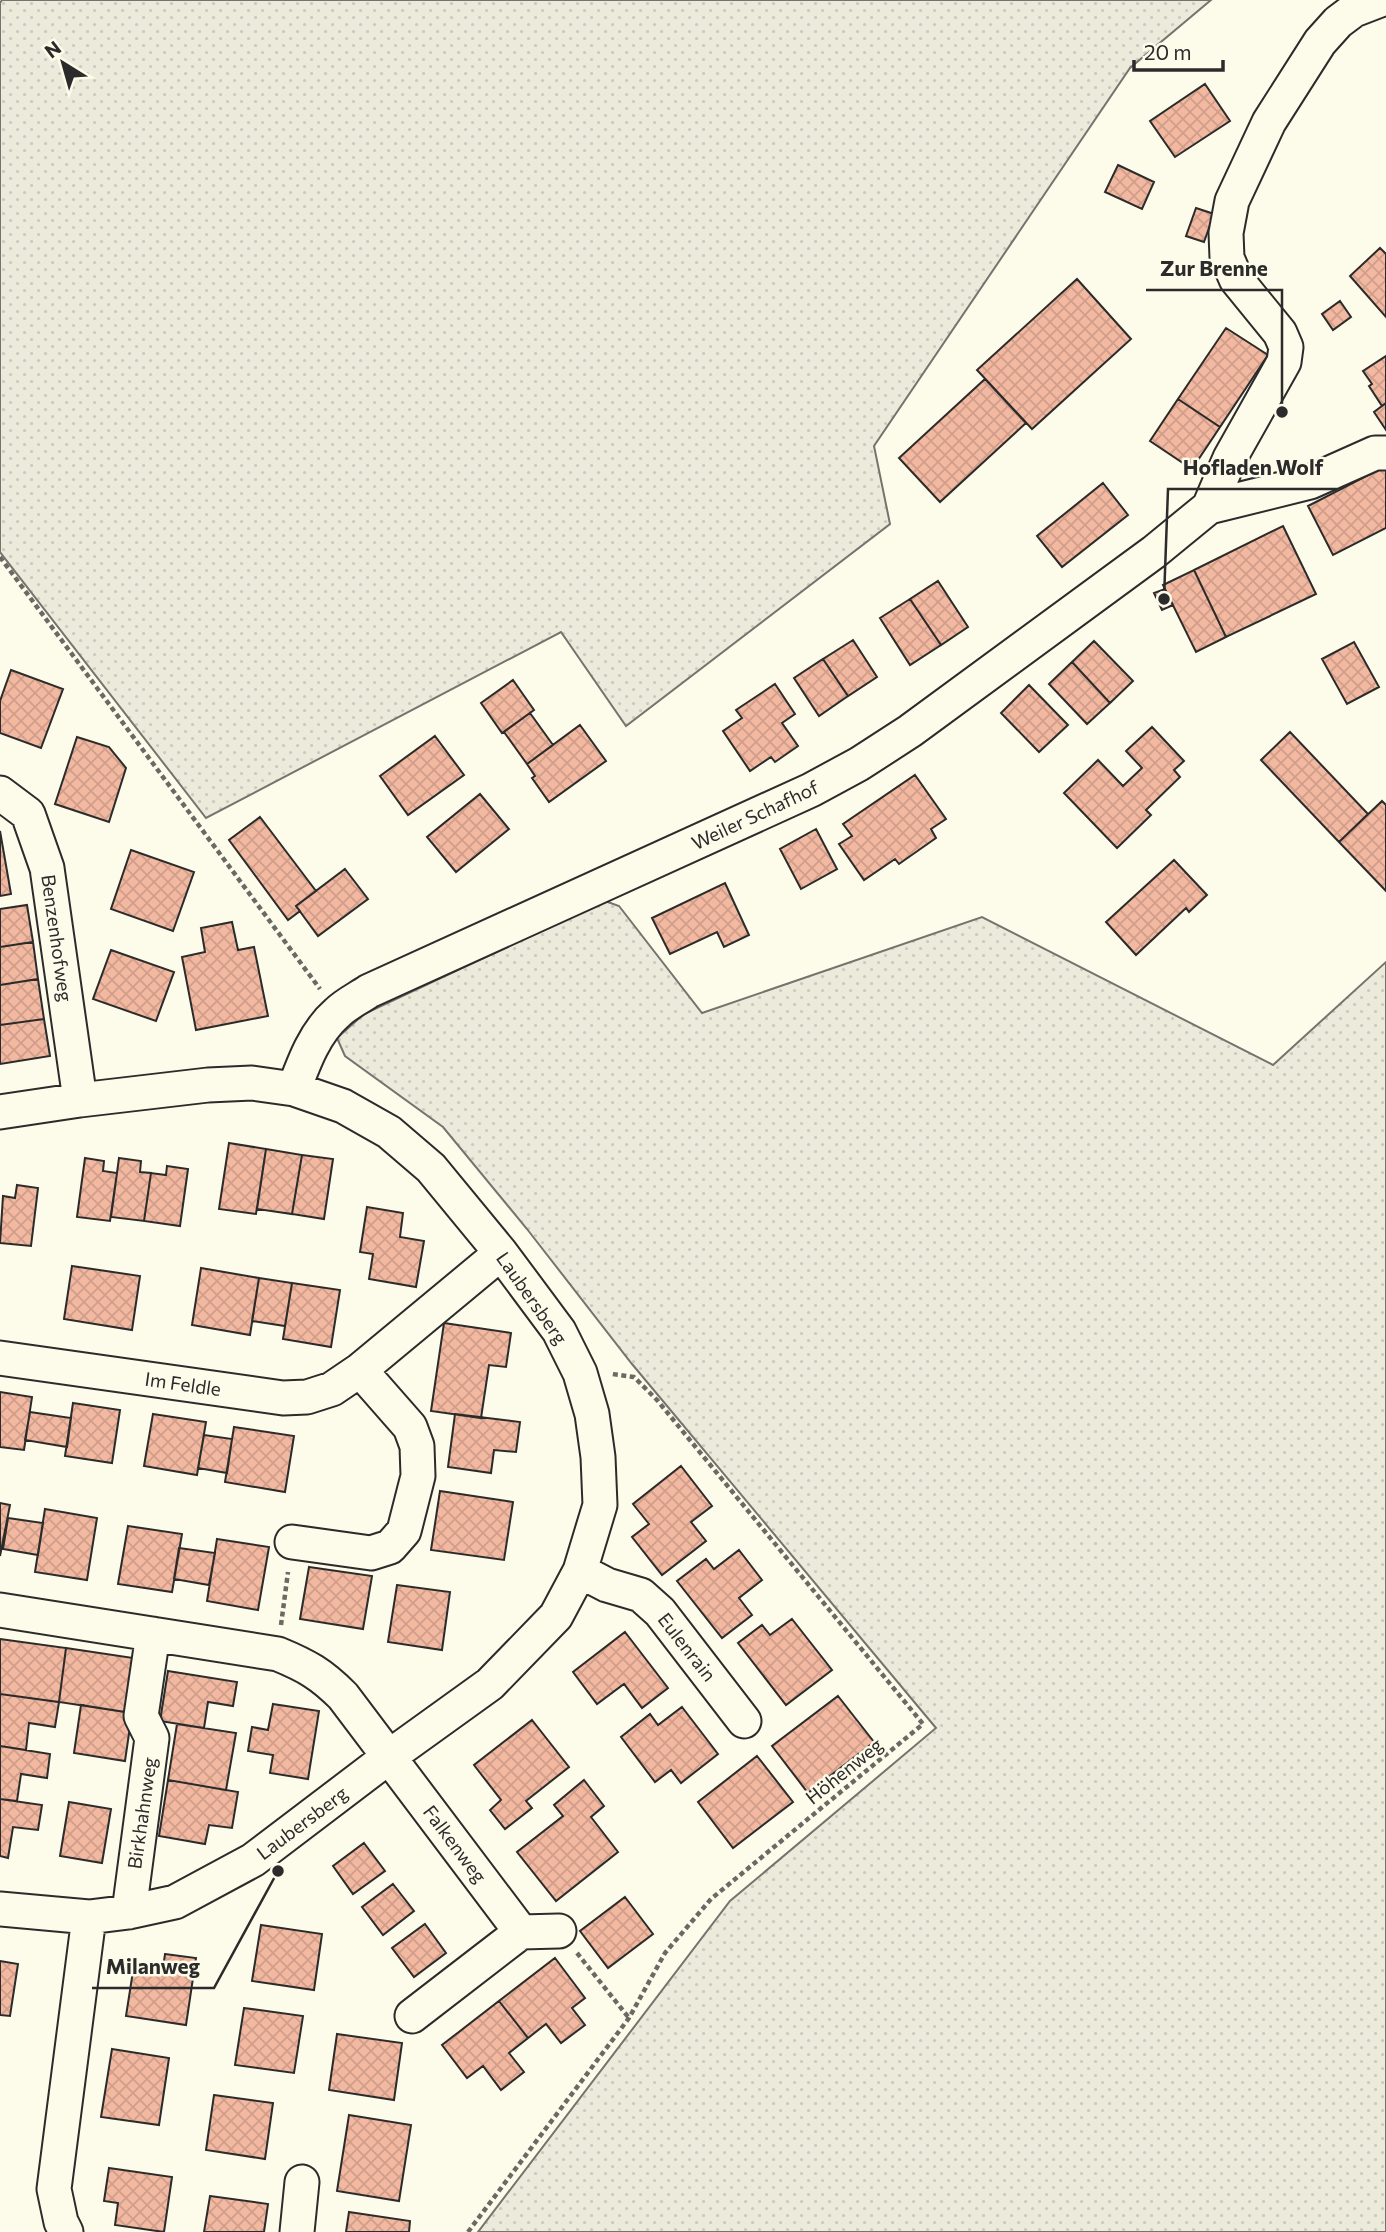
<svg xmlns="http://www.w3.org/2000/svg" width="1386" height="2232" font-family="Commissioner,sans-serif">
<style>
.grass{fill:url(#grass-dots);stroke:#74746e;stroke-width:2}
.building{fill:url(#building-cross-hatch);stroke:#2b2b2b;stroke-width:2}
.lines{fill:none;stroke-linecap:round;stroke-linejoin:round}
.minor-casing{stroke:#2b2b2b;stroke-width:37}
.path{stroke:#6a6964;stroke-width:4.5;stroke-dasharray:5 3.5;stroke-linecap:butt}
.minor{stroke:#fdfbea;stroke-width:33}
.labels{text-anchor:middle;stroke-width:5;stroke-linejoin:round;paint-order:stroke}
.street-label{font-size:19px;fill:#2b2b2b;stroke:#fdfbea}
.leader{fill:none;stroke:#2b2b2b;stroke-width:2.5}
.callout-dot{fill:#2b2b2b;stroke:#fdfbea;stroke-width:2.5}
.callout-label{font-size:21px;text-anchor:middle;font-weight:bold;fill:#2b2b2b;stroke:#fdfbea;stroke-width:5;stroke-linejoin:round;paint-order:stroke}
</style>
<defs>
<pattern id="grass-dots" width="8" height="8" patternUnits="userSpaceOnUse" patternTransform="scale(1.75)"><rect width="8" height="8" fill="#ecebdb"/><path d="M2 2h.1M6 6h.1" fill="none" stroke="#cbcabc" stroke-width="1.8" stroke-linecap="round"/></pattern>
<pattern id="building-cross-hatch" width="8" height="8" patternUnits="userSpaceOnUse" patternTransform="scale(1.75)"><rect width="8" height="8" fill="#f2b8a0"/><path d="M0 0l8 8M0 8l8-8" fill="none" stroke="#d09e8a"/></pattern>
</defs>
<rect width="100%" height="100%" fill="#fdfbea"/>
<path class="grass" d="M 2,0 L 1211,0 L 1130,68 L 874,446 L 890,524 L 626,726 L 561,632 L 206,818 L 0,552 L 0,3 Z
M 605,901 L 619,906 L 702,1013 L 982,917 L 1273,1065 L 1386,962 L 1386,2232 L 478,2232 L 730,1901 L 936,1728 L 632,1364 L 527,1229 L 443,1127 L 345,1056 L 337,1038 L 364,1014 Z"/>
<path class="building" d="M 1205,84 L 1230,121 L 1175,157 L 1150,121 Z
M 1118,165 L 1154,182 L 1142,209 L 1105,192 Z
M 1196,208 L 1214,214 L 1204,242 L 1186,236 Z
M 1380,248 L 1386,254 L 1386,317 L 1350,276 Z
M 1077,279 L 1131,339 L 1032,429 L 977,370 Z
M 1340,301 L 1351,317 L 1333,330 L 1322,314 Z
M 1226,328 L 1268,355 L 1220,427 L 1178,399 Z
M 1386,356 L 1386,403 L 1382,406 L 1369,386 L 1372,384 L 1363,371 Z
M 985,379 L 1026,423 L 940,502 L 899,458 Z
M 1178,399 L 1220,427 L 1192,469 L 1150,441 Z
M 1386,403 L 1386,430 L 1374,412 Z
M 1386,466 L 1386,528 L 1333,555 L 1308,506 Z
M 1103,483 L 1128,515 L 1062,567 L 1037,536 Z
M 1283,526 L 1316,594 L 1226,637 L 1194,570 Z
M 1194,570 L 1226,637 L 1196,652 L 1163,585 Z
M 938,581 L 968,627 L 941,645 L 910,599 Z
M 1165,589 L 1173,605 L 1162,610 L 1154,593 Z
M 910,599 L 941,645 L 910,665 L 880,618 Z
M 853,640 L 877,677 L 848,696 L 823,659 Z
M 1094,641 L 1133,681 L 1110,703 L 1072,662 Z
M 1354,642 L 1379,687 L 1347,704 L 1322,659 Z
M 823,659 L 848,696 L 819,716 L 794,678 Z
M 1072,662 L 1110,703 L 1087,724 L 1049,684 Z
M 11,670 L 63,689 L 41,748 L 0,733 L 0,701 Z
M 513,680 L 534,710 L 502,733 L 481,703 Z
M 775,684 L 795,714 L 782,723 L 798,746 L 775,762 L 771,757 L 750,771 L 723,731 L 742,718 L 736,710 Z
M 1029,685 L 1068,725 L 1039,752 L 1001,713 Z
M 530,713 L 553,745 L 527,764 L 504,732 Z
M 580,725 L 606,761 L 549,802 L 532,778 L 535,776 L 527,764 Z
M 1152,727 L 1184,761 L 1174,770 L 1180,777 L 1146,810 L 1151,815 L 1117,848 L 1064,793 L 1098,760 L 1123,786 L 1142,768 L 1126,751 Z
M 1290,732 L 1368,814 L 1339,842 L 1261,760 Z
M 435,736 L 464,775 L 408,815 L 380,776 Z
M 77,737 L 109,747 L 126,768 L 109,822 L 55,804 Z
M 915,775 L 946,819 L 931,829 L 936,838 L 899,864 L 895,859 L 864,880 L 839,844 L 852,836 L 843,824 Z
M 480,794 L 509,829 L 456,872 L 427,837 Z
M 1382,801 L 1386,805 L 1386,891 L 1339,842 Z
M 260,817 L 316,891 L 296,906 L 300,911 L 288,920 L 229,840 Z
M 816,829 L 837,869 L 801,889 L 780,849 Z
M 0,831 L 11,894 L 0,896 Z
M 131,850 L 194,872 L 173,931 L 111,909 Z
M 1174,860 L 1207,895 L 1189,912 L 1186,908 L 1136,955 L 1106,922 Z
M 345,869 L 368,899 L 318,936 L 296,906 Z
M 725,883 L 749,935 L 724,947 L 717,932 L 670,954 L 652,918 Z
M 27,905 L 33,942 L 0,947 L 0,909 Z
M 232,922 L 238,950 L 254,947 L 268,1016 L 196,1030 L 182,957 L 205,952 L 201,928 Z
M 33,942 L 38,979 L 0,985 L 0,947 Z
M 111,950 L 174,972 L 156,1021 L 93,999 Z
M 38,979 L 44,1019 L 0,1025 L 0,985 Z
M 44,1019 L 50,1056 L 0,1064 L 0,1025 Z
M 229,1143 L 266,1149 L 256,1214 L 219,1209 Z
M 266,1149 L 302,1155 L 292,1214 L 257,1209 Z
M 302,1155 L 333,1159 L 324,1219 L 292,1214 Z
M 85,1158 L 104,1161 L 103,1171 L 117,1173 L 110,1221 L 77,1217 Z
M 119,1158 L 141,1161 L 140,1172 L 151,1173 L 144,1221 L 111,1217 Z
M 167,1166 L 188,1169 L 180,1226 L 144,1221 L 151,1173 L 166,1175 Z
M 17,1185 L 38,1188 L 31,1246 L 0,1243 L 3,1196 L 15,1198 Z
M 367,1207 L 403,1213 L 400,1237 L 424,1241 L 416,1287 L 369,1279 L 373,1254 L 360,1252 Z
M 72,1266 L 140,1276 L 132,1330 L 64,1319 Z
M 201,1268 L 259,1278 L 250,1335 L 192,1325 Z
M 259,1278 L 292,1283 L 285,1326 L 252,1321 Z
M 292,1283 L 340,1290 L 331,1347 L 283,1339 Z
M 444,1323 L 511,1333 L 506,1367 L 489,1365 L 481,1418 L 431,1411 Z
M 0,1392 L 32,1397 L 24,1450 L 0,1447 Z
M 73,1403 L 120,1410 L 112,1463 L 65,1456 Z
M 30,1412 L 71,1418 L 67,1447 L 25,1440 Z
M 153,1414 L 206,1422 L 197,1475 L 144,1466 Z
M 455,1414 L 520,1422 L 516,1452 L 494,1450 L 491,1473 L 448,1467 Z
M 234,1427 L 294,1436 L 285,1492 L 225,1482 Z
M 204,1435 L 232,1439 L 227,1473 L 198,1468 Z
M 681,1466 L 712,1506 L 691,1522 L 706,1541 L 662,1575 L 632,1537 L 649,1524 L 633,1504 Z
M 440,1491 L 513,1502 L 504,1560 L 431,1550 Z
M 0,1503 L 10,1505 L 0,1556 Z
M 45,1509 L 97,1518 L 87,1580 L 35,1572 Z
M 8,1518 L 43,1523 L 38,1555 L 3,1549 Z
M 128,1526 L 182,1534 L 172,1592 L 118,1584 Z
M 217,1539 L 269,1547 L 258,1610 L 207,1601 Z
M 179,1548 L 215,1553 L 209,1585 L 174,1579 Z
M 739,1550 L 762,1580 L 739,1598 L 752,1615 L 722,1638 L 677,1581 L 706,1559 L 714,1569 Z
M 309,1567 L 372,1576 L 363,1629 L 300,1619 Z
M 397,1585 L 450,1592 L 442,1650 L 388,1642 Z
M 792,1619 L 832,1670 L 786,1705 L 738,1643 L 762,1625 L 770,1635 Z
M 625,1632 L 668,1688 L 642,1708 L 624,1684 L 597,1704 L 573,1672 Z
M 0,1639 L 66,1648 L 59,1702 L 0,1694 Z
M 66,1648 L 140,1659 L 132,1713 L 59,1702 Z
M 168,1671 L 237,1682 L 233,1706 L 208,1702 L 204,1728 L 160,1721 Z
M 0,1694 L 59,1702 L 55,1727 L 29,1723 L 26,1750 L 0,1746 Z
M 838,1696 L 874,1742 L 808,1793 L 772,1746 Z
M 273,1704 L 319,1711 L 308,1779 L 270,1773 L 273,1755 L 248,1751 L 252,1727 L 268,1730 Z
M 81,1705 L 132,1713 L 125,1761 L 74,1753 Z
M 682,1707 L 718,1754 L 681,1783 L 671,1770 L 655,1782 L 621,1737 L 650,1714 L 658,1725 Z
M 532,1720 L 569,1767 L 526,1801 L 532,1808 L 505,1829 L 490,1810 L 501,1800 L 474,1765 Z
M 177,1724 L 236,1733 L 226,1790 L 168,1780 Z
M 0,1746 L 50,1754 L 47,1778 L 21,1774 L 17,1801 L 0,1799 Z
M 757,1756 L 793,1802 L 733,1848 L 698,1802 Z
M 168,1780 L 238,1792 L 232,1828 L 209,1825 L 205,1844 L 159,1836 Z
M 584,1780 L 604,1806 L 591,1817 L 618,1852 L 556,1901 L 517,1852 L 563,1816 L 554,1805 Z
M 0,1799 L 42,1805 L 38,1830 L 13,1827 L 8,1858 L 0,1856 Z
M 69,1802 L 111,1809 L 102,1863 L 60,1856 Z
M 364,1843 L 385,1871 L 353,1894 L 333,1866 Z
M 393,1884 L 414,1911 L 383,1935 L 362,1907 Z
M 625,1897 L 653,1934 L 608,1968 L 580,1931 Z
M 425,1924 L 446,1953 L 414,1977 L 392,1948 Z
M 261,1925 L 322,1934 L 314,1990 L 252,1981 Z
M 165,1954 L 196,1958 L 186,2025 L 126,2016 L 133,1971 L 162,1975 Z
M 555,1958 L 585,1998 L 572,2008 L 585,2025 L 561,2043 L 546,2024 L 528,2038 L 499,2001 Z
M 0,1961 L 18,1964 L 10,2016 L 0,2015 Z
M 499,2001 L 528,2038 L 509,2053 L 524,2072 L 501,2090 L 483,2066 L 467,2078 L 442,2045 Z
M 244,2008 L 303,2016 L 294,2073 L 235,2065 Z
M 337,2034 L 402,2043 L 394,2100 L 329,2090 Z
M 112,2049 L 169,2058 L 159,2125 L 101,2117 Z
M 214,2095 L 273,2103 L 265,2159 L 206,2150 Z
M 349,2115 L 411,2125 L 399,2201 L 337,2191 Z
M 109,2168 L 172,2177 L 164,2232 L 115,2225 L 118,2203 L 104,2201 Z
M 210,2196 L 268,2204 L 264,2232 L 204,2232 Z
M 349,2212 L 410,2221 L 409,2232 L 346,2232 Z"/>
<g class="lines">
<defs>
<path id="minor" d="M 1209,507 L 1230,458 L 1284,362 L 1286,347 L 1280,333 L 1236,279 L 1227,258 L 1226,233 L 1232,201 L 1269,122 L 1320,42 L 1338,22 L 1354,10 L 1380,0
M 0,793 L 28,814 L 47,868 L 80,1100
M 294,1089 C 304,1062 315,1032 337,1013 C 346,1004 359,998 369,991 L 811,790 L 859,764 L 910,731 L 1154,552 L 1209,507 L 1310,482 L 1375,453 L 1386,453
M 0,1112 L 80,1100 L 208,1085 L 252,1083 L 294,1089 L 343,1106 L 389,1132 L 431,1168 L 501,1253 L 559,1331 L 580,1373 L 592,1414 L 598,1457 L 600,1505 L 580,1571 L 556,1616 L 490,1684 L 390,1756 L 253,1860 L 175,1902 L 129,1912 L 89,1917 L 0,1909
M 0,1358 L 283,1398 L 307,1397 L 332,1389 L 360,1370 L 501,1253
M 292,1542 L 371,1553 L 390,1547 L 404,1531 L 418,1476 L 417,1446 L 410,1427 L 360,1370
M 580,1571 L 607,1585 L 641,1595 L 660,1612 L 744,1721
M 0,1610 L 278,1654 C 307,1666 321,1674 343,1696 L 521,1932 L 559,1931
M 129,1912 L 152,1738 L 141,1716 L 153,1634
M 412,2016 L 521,1932
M 66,2232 L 61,2222 L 54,2189 L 89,1917
M 297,2232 L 302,2182"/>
</defs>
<use href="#minor" class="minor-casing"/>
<path class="path" d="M 0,557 L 320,989
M 281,1625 L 288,1572
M 577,1953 L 629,2018
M 468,2232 L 629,2018 L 665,1953 L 711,1899 L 923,1724 L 657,1400 L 634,1377 L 612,1374"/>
<use href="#minor" class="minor"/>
</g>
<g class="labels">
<g class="street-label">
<text transform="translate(755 815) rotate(-25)" y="7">Weiler Schafhof</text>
<text transform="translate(57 938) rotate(82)" y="7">Benzenhofweg</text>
<text transform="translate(532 1298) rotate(55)" y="7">Laubersberg</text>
<text transform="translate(183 1384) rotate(8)" y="7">Im Feldle</text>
<text transform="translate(687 1647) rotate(52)" y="7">Eulenrain</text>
<text transform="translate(844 1771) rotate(-39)" y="7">Höhenweg</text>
<text transform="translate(142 1813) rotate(-82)" y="7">Birkhahnweg</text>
<text transform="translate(302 1823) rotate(-37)" y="7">Laubersberg</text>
<text transform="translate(455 1844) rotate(53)" y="7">Falkenweg</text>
</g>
</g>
<path class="leader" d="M1282 412L1282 290H1146M1164 599L1168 489H1337M278 1871L214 1988H92"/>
<g class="callout-dot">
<circle cx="1282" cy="412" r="7"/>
<circle cx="1164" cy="599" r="7"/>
<circle cx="278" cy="1871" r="7"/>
</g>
<g class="callout-label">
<text x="1214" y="276">Zur Brenne</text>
<text x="1253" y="475">Hofladen Wolf</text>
<text x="153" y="1974">Milanweg</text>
</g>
<g transform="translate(63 63) rotate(323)" stroke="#fdfbea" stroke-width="5" paint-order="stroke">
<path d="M0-5L12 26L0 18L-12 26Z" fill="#2b2b2b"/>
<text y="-10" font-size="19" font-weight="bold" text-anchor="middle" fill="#2b2b2b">N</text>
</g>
<path d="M1134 60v10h89v-10" fill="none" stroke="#2b2b2b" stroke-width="3.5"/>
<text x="1144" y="60" font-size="21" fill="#2b2b2b" stroke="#fdfbea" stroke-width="5" paint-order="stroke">20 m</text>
</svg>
